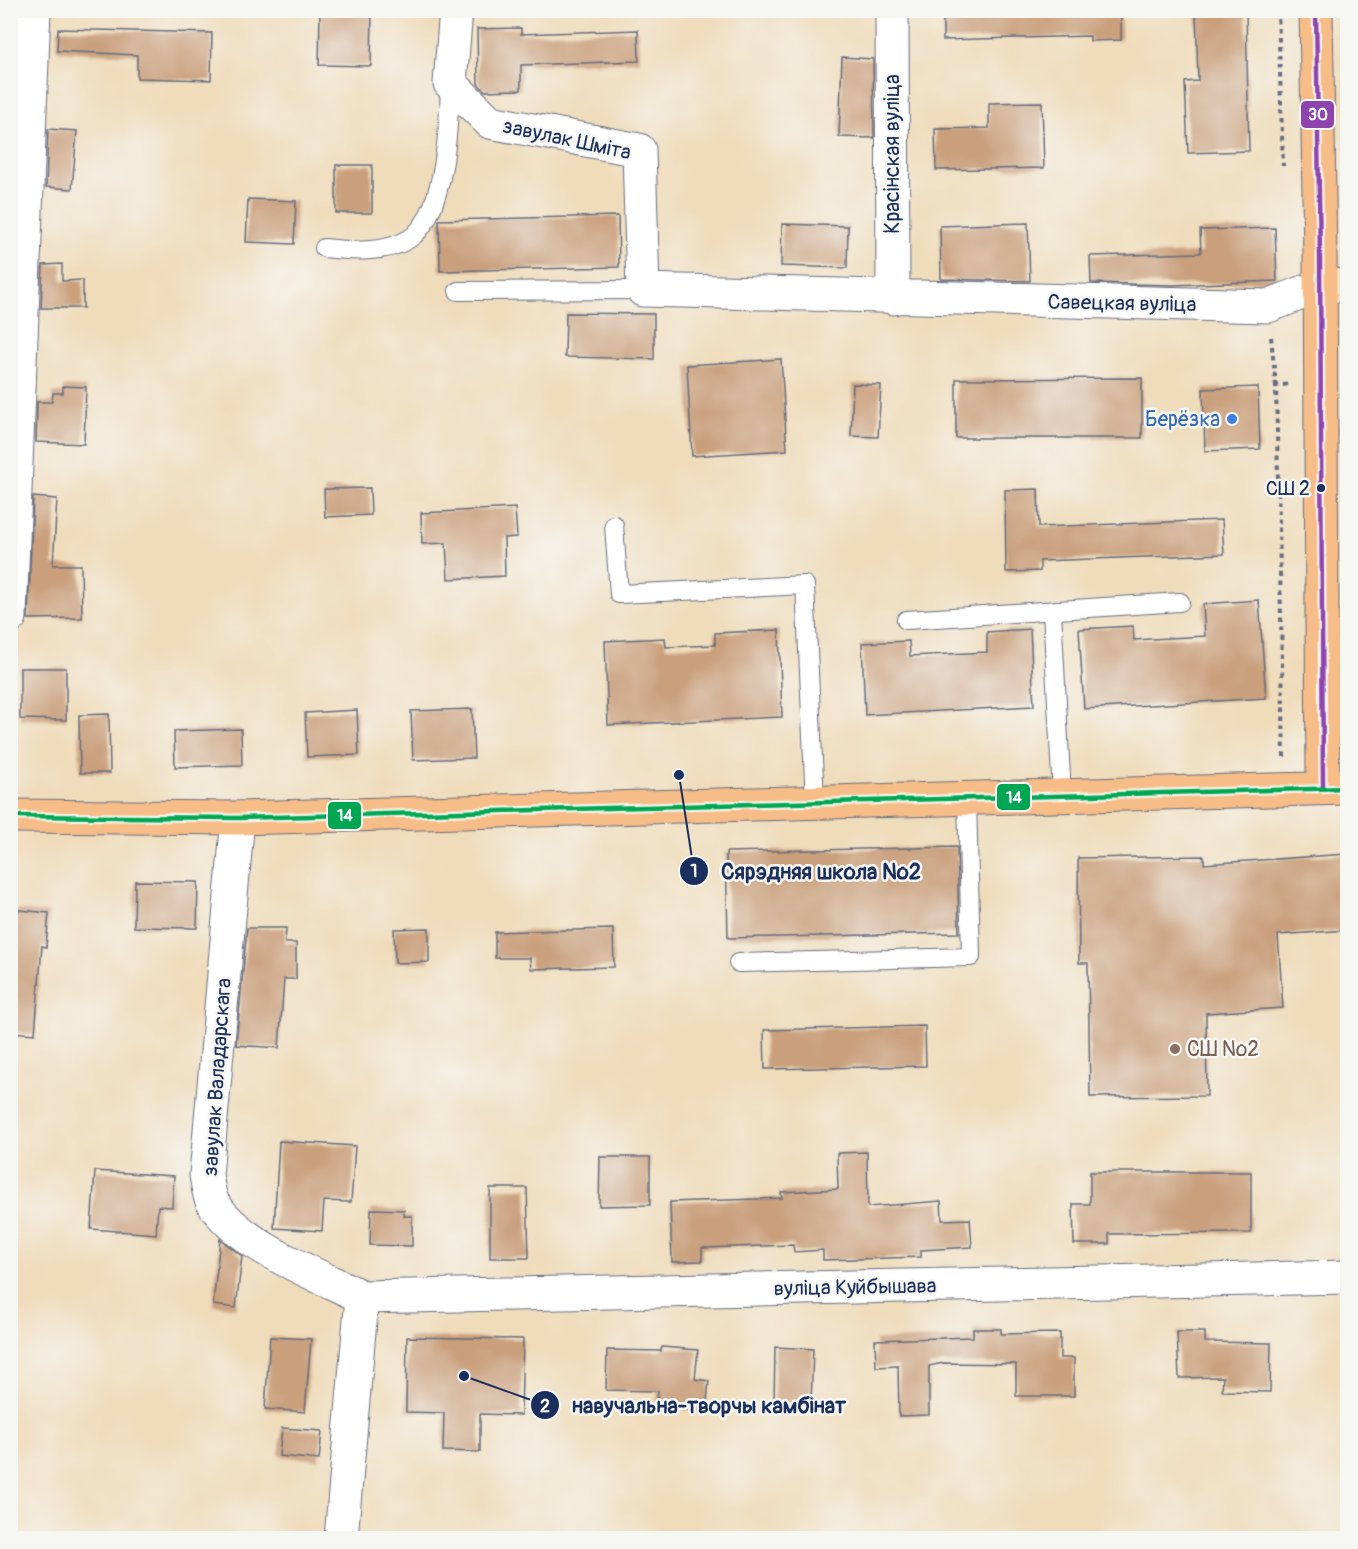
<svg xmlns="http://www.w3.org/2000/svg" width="1358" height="1549" font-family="Pangolin,sans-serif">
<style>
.building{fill:#c99f7c}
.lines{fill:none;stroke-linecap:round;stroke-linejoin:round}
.service-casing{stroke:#656c7f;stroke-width:20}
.minor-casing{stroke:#656c7f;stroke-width:35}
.secondary-casing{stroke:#656c7f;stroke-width:35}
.primary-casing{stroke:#656c7f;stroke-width:35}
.path{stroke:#656c7f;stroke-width:4;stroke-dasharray:4.5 4.5;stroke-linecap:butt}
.service{stroke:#fff;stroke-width:18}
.minor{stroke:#fff;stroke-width:33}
.secondary{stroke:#fce5cf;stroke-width:33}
.primary{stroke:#f7bd88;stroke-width:33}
.bus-1-casing{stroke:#f6f6f2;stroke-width:9}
.bus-2-casing{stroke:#f6f6f2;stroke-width:9}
.bus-1{stroke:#8e44ad;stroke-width:4.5}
.bus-2{stroke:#00a651;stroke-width:4.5}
.shop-dot{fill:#3f7fe0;stroke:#f6f6f2;stroke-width:2}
.bus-dot{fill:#1b2f5e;stroke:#f6f6f2;stroke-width:2}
.education-dot{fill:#8d6e63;stroke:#f6f6f2;stroke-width:2}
.labels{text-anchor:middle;stroke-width:5;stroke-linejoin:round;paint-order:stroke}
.bus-label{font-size:20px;fill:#1b2f5e;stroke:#f6f6f2;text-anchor:end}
.street-label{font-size:21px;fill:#1b2f5e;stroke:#f6f6f2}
.shop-label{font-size:21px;fill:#366cbe;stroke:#f6f6f2;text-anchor:end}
.education-label{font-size:21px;fill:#785e54;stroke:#f6f6f2;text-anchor:start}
.leader{fill:none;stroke:#1b2f5e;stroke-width:2}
.callout-dot{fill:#1b2f5e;stroke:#f6f6f2;stroke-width:2}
.mark-label{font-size:18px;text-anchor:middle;font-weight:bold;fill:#fff}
.callout-label{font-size:22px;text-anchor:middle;font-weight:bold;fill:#1b2f5e;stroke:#f6f6f2;stroke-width:5;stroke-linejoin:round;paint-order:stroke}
.line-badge{stroke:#f6f6f2;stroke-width:2}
.badge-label{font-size:16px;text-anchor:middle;font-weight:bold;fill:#fff}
</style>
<rect width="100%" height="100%" fill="#f6f6f2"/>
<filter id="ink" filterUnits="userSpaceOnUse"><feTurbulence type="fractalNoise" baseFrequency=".0167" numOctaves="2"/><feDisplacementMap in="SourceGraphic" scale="12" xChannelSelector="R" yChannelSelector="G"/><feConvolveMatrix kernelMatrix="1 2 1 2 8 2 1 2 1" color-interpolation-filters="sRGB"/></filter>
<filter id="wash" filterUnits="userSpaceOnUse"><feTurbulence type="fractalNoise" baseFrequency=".008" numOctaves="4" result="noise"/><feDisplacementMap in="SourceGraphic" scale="24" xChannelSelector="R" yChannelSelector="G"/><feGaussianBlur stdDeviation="1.35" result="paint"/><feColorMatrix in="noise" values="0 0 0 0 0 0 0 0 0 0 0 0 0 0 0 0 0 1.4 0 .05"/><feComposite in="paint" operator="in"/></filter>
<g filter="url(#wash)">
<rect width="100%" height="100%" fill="#efdcbb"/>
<g id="blocks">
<path class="building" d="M 320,10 L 372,10 L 371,66 L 319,65 Z
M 943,10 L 1121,10 L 1121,40 L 1090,41 L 1090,36 L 943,40 Z
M 1196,10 L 1246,10 L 1249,151 L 1188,153 L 1185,82 L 1198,81 Z
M 521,28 L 521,34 L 638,30 L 639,61 L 521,65 L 521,90 L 485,91 L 478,84 L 477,29 Z
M 58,29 L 212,33 L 211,80 L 137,78 L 137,55 L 57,51 Z
M 842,57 L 873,59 L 874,138 L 839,137 Z
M 1042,102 L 1044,168 L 936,170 L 935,129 L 989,128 L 989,103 Z
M 48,129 L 77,131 L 72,189 L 46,187 Z
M 336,165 L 372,165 L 372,213 L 336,213 Z
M 248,199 L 296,201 L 294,244 L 246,242 Z
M 618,216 L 619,267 L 440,271 L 439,220 Z
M 1028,223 L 1030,281 L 941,279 L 940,226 Z
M 782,224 L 848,226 L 847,268 L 781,266 Z
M 1275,228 L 1277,281 L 1172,285 L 1091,283 L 1090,256 L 1201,253 L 1200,230 Z
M 62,264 L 62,281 L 83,280 L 83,308 L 41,308 L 43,265 Z
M 566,313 L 654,314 L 654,359 L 565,357 Z
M 781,359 L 787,450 L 692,456 L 687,365 Z
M 1142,378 L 1142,438 L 956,438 L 956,379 Z
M 853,384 L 881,385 L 878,437 L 851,436 Z
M 63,386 L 86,387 L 84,444 L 36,442 L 37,402 L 52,402 L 53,393 L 63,393 Z
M 1258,387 L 1260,449 L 1205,451 L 1203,389 Z
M 370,488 L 371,515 L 325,517 L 324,489 Z
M 1038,489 L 1039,527 L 1222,520 L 1224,554 L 1040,561 L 1040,571 L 1006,572 L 1005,490 Z
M 33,497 L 57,499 L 53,565 L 81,565 L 82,618 L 28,619 Z
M 515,508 L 517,537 L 504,538 L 505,576 L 448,579 L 446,543 L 422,544 L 421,513 Z
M 1259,600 L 1266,698 L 1084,709 L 1079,629 L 1133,626 L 1134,640 L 1205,636 L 1203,604 Z
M 1030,629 L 1034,706 L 865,715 L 862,643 L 909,641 L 910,656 L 987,652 L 987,632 Z
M 779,630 L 782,717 L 608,725 L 605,641 L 665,638 L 666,647 L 715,645 L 715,633 Z
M 20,668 L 66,668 L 66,720 L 20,719 Z
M 472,709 L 474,758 L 413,760 L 411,711 Z
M 357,710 L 359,755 L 307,757 L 305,713 Z
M 109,714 L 110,773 L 80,773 L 79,715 Z
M 241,729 L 242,765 L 175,767 L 174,731 Z
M 957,847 L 959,933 L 728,938 L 726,852 Z
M 1347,854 L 1347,930 L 1278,935 L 1283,1008 L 1206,1013 L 1207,1096 L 1090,1097 L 1088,963 L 1079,963 L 1078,858 L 1204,856 L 1204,864 Z
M 135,881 L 198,882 L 197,928 L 134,927 Z
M 10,909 L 49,913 L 46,947 L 42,946 L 35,1034 L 10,1032 Z
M 247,928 L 286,928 L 285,943 L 296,943 L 296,979 L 284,979 L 279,1048 L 236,1045 Z
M 429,928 L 429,962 L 395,963 L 394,929 Z
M 613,929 L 614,967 L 531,969 L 530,958 L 495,958 L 495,932 Z
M 925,1026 L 926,1066 L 765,1069 L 764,1030 Z
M 279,1141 L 355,1146 L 351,1202 L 324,1201 L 322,1231 L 274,1228 Z
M 867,1152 L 868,1207 L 941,1201 L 942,1220 L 970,1219 L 972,1247 L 921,1250 L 921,1257 L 823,1260 L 823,1250 L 794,1252 L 793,1245 L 702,1248 L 702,1261 L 672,1262 L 670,1202 L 782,1198 L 781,1192 L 838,1189 L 837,1153 Z
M 600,1157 L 650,1157 L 650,1205 L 599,1206 Z
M 95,1171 L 174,1176 L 172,1207 L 158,1206 L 156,1234 L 91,1229 Z
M 1090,1172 L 1251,1172 L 1251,1233 L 1109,1234 L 1109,1244 L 1074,1244 L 1073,1204 L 1090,1204 Z
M 490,1188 L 527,1188 L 529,1258 L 490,1258 Z
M 371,1209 L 404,1210 L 404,1216 L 412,1216 L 412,1246 L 370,1245 Z
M 220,1239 L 242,1256 L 236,1308 L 213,1305 Z
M 973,1329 L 1001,1329 L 1001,1334 L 1060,1333 L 1060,1358 L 1074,1358 L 1074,1396 L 1016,1396 L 1016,1364 L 943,1363 L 929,1366 L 929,1415 L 899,1416 L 898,1366 L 876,1367 L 875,1340 L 973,1337 Z
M 1177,1332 L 1205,1332 L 1205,1342 L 1271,1343 L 1270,1392 L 1222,1391 L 1223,1377 L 1179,1378 Z
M 270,1337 L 311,1339 L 305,1412 L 265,1409 Z
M 407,1337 L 523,1339 L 521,1415 L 480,1414 L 480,1452 L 443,1451 L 444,1413 L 406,1412 Z
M 662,1347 L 698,1350 L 695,1379 L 709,1381 L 706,1411 L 656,1407 L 658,1391 L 606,1390 L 607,1350 L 661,1351 Z
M 775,1347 L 813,1349 L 811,1404 L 774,1403 Z
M 282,1428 L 322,1431 L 319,1460 L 279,1456 Z"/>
</g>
</g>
<g filter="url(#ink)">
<use href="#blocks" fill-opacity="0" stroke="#656c7f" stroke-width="1.5"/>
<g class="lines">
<defs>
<path id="service" d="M 324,248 C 351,251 385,254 409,239 C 446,216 449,122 450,83
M 458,291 L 643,290
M 614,525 L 619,594 L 805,585 L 815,802
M 1052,611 L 1062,795
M 906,620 L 1180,602
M 738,963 L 971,957 L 967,798"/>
<path id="minor" d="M 456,10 L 450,83 L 490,122 L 639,150 L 643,290 L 1268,306 L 1320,286
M 892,10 L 893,298
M 10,617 L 34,10
M 238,818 L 206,1175 C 208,1185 209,1198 215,1206 C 246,1249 315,1273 362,1297 L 341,1538
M 362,1297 L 1348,1277"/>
<path id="secondary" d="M 1320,286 L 1348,285"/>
<path id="primary" d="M 1316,10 L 1320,257 L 1323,788
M 10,816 L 238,818 L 1348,788"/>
</defs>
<use href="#service" class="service-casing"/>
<use href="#minor" class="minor-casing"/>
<use href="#secondary" class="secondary-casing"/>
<use href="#primary" class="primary-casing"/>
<path class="path" d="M 1278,10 L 1283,166
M 1271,337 L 1276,386
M 1284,757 L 1276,386 L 1290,384"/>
<use href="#service" class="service"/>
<use href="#minor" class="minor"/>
<use href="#secondary" class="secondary"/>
<use href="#primary" class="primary"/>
<defs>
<path id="bus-1" d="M 1316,10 L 1320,257 L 1323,788"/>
<path id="bus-2" d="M 10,816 L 238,818 L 1348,788"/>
</defs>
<use href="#bus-1" class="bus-1-casing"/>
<use href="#bus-2" class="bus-2-casing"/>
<use href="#bus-1" class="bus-1"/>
<use href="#bus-2" class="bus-2"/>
</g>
</g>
<circle class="shop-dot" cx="1232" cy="419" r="6"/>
<circle class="bus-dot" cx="1321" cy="488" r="5"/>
<circle class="education-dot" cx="1175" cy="1049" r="6"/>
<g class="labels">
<g class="bus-label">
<text x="1310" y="495">СШ 2</text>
</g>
<g class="street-label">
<text transform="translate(567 139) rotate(12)" y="7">завулак Шміта</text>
<text transform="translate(892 154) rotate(-90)" y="7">Красінская вуліца</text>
<text transform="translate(1122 303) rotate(1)" y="7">Савецкая вуліца</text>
<text transform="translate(217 1077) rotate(-86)" y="7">завулак Валадарскага</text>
<text transform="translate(855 1287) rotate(-1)" y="7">вуліца Куйбышава</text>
</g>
<g class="shop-label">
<text x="1220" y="426">Берёзка</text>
</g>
<g class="education-label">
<text x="1187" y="1056">СШ №2</text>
</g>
</g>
<path class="leader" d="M679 775L694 871M464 1376L545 1405"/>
<g class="callout-dot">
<circle cx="679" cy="775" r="6"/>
<circle cx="464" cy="1376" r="6"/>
<circle cx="694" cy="871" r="15"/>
<circle cx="545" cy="1405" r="15"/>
</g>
<g class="mark-label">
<text x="694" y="877">1</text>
<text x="545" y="1412">2</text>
</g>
<g class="callout-label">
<text x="821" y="879">Сярэдняя школа №2</text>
<text x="709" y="1413">навучальна-творчы камбінат</text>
</g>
<g class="line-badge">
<rect x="1300" y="100" width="35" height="29" rx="6" fill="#8e44ad"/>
<rect x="996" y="783" width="35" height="28" rx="6" fill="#00a651"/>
<rect x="327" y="801" width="35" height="29" rx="6" fill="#00a651"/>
</g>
<g class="badge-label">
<text x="1318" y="120">30</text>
<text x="1014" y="803">14</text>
<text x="345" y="821">14</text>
</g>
<rect width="1358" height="1549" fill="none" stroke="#f6f6f2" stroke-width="36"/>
</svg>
